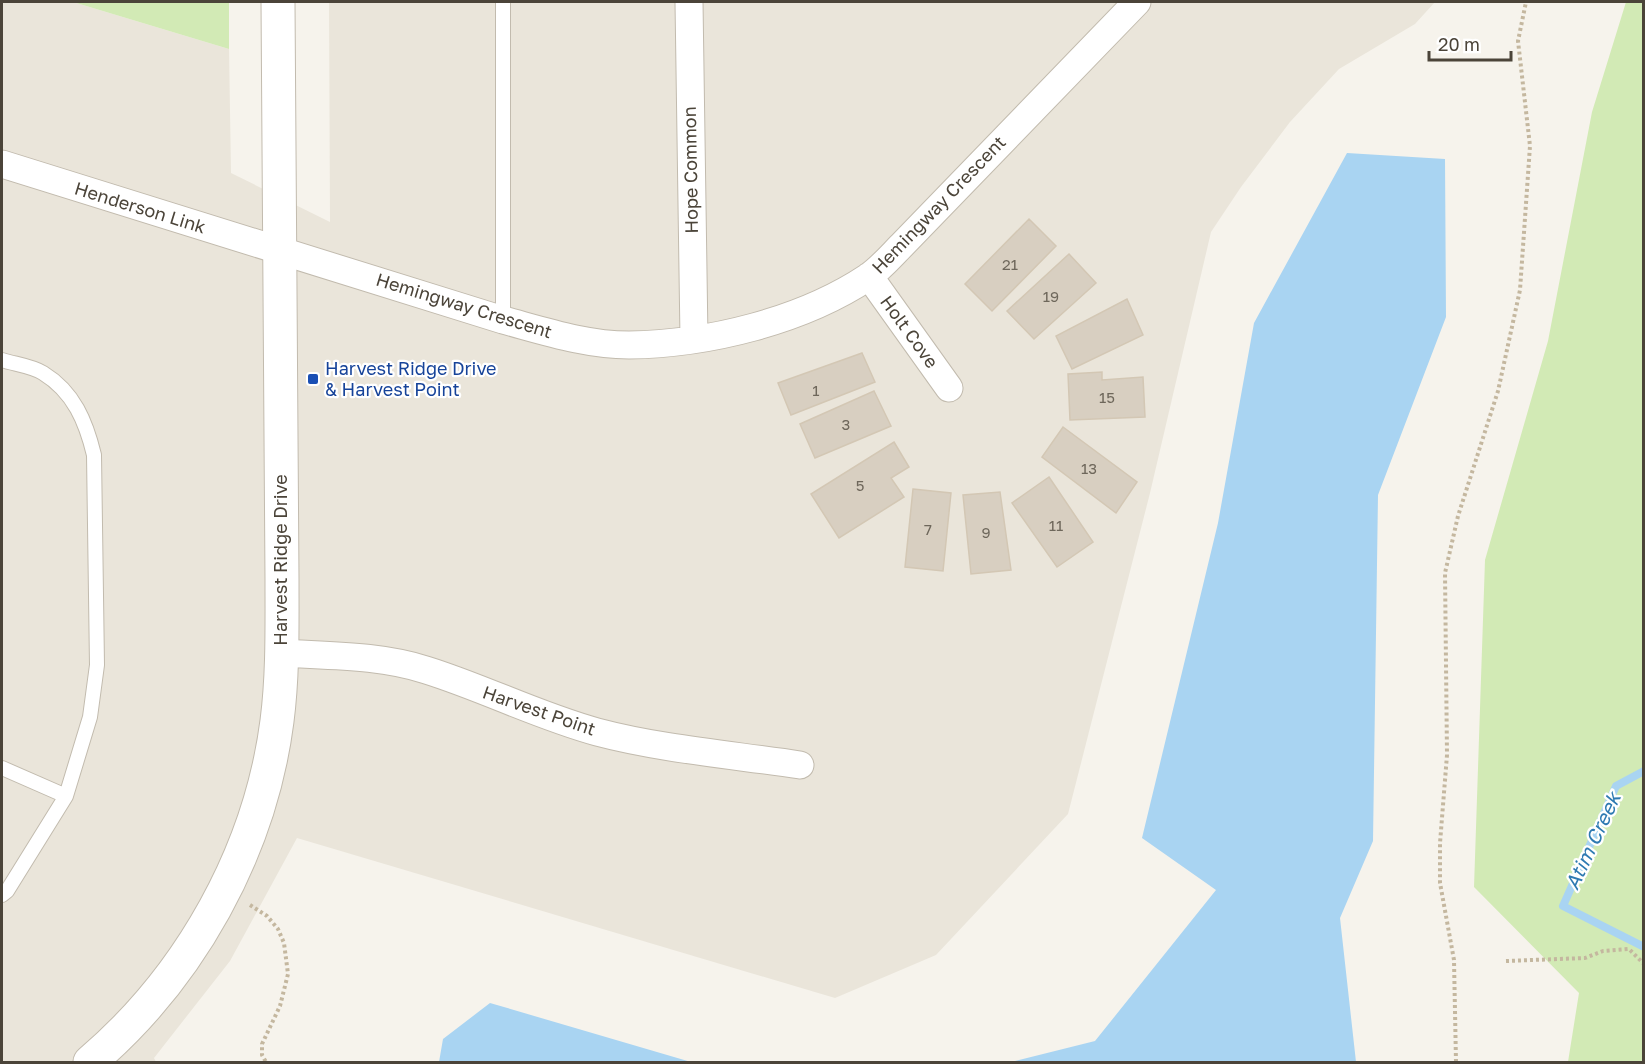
<svg xmlns="http://www.w3.org/2000/svg" width="1645" height="1064" font-family="'Golos Text',sans-serif">
<style>
.residential{fill:#eae5da}
.green{fill:#d2eab5}
.water{fill:#a9d4f2}
.lines{fill:none;stroke-linecap:round;stroke-linejoin:round}
.stream{stroke:#a9d4f2;stroke-width:8}
.building{fill:#d8cfc1;stroke:#d3c7b4;stroke-width:1.5}
.service-casing{stroke:#c2bbae;stroke-width:16}
.minor-casing{stroke:#c2bbae;stroke-width:29}
.tertiary-casing{stroke:#c2bbae;stroke-width:35}
.path{stroke:#c4b79f;stroke-width:4;stroke-dasharray:3 3;stroke-linecap:butt}
.service{stroke:#fff;stroke-width:14}
.minor{stroke:#fff;stroke-width:27}
.tertiary{stroke:#fff;stroke-width:33}
.transit-dot{fill:#1a4fb4;stroke:#fff;stroke-width:2}
.labels{text-anchor:middle;stroke-width:4.5;stroke-linejoin:round;paint-order:stroke}
.number-label{font-size:15px;fill:#6e675b}
.street-label{font-size:18px;fill:#4b4439;stroke:#fff}
.transit-label{font-size:18px;fill:#164399;stroke:#fff;text-anchor:start}
.water-label{font-size:20px;font-style:italic;fill:#2e7ab2;stroke:#fff}
</style>
<rect width="100%" height="100%" fill="#f6f3ec"/>
<path class="residential" d="M 2,2 L 73,2 L 229,49 L 231,173 L 330,222 L 329,2 L 1435,2 L 1415,24 L 1339,69 L 1290,122 L 1241,187 L 1211,232 L 1150,493 L 1068,814 L 936,955 L 835,998 L 297,838 L 230,961 L 154,1058 L 156,1062 L 2,1062 Z"/>
<path class="green" d="M 73,2 L 229,2 L 229,49 Z
M 1626,2 L 1644,2 L 1643,1062 L 1568,1062 L 1579,993 L 1474,887 L 1485,560 L 1548,341 L 1592,112 Z"/>
<path class="water" d="M 1347,153 L 1445,159 L 1446,317 L 1378,495 L 1373,841 L 1340,918 L 1356,1062 L 1011,1062 L 1095,1041 L 1216,890 L 1142,838 L 1218,523 L 1254,323 Z
M 490,1003 L 691,1062 L 439,1062 L 443,1039 Z"/>
<g class="lines">
<path class="stream" d="M 1644,771 L 1616,786 L 1563,906 L 1644,947"/>
</g>
<path class="building" d="M 1029,219 L 1056,246 L 992,311 L 965,284 Z
M 1069,254 L 1096,283 L 1034,339 L 1007,311 Z
M 1127,299 L 1143,335 L 1072,369 L 1056,336 Z
M 862,353 L 875,382 L 791,415 L 778,383 Z
M 1102,372 L 1102,380 L 1143,377 L 1145,417 L 1070,420 L 1068,374 Z
M 874,391 L 891,426 L 815,458 L 800,424 Z
M 1063,427 L 1137,482 L 1116,513 L 1042,457 Z
M 894,442 L 909,467 L 891,478 L 904,497 L 839,538 L 811,494 Z
M 1049,477 L 1093,542 L 1057,567 L 1012,503 Z
M 913,489 L 951,493 L 943,571 L 905,567 Z
M 1000,492 L 1011,570 L 971,574 L 963,495 Z"/>
<g class="lines">
<defs>
<path id="service" d="M 503,2 L 503,320
M 2,360 C 14,364 32,366 43,373 C 74,392 86,422 94,455 L 97,665 L 90,717 L 66,796 L 7,891 L 2,895
M 2,768 L 66,796"/>
<path id="minor" d="M 689,2 L 694,339
M 2,164 L 503,320 C 544,331 586,345 629,345 C 708,344 802,321 868,277 C 880,269 891,256 902,245 L 1137,2
M 869,276 L 949,388
M 281,653 C 329,656 380,655 426,670 C 484,688 538,716 597,732 C 661,749 734,755 800,765"/>
<path id="tertiary" d="M 90,1062 C 190,977 260,852 277,721 C 283,675 282,626 282,580 L 278,2"/>
</defs>
<use href="#service" class="service-casing"/>
<use href="#minor" class="minor-casing"/>
<use href="#tertiary" class="tertiary-casing"/>
<path class="path" d="M 250,905 L 267,916 L 278,929 L 284,943 L 288,974 L 280,1006 L 262,1044 L 262,1055 L 266,1062
M 1506,961 L 1585,958 L 1603,951 L 1629,949 L 1644,964
M 1456,1062 L 1454,960 L 1440,883 L 1440,843 L 1447,755 L 1445,573 L 1458,516 L 1498,391 L 1520,290 L 1530,146 L 1518,41 L 1526,2"/>
<use href="#service" class="service"/>
<use href="#minor" class="minor"/>
<use href="#tertiary" class="tertiary"/>
</g>
<rect class="transit-dot" x="307" y="373" width="12" height="12" rx="3"/>
<g class="labels">
<g class="number-label">
<text x="1010" y="270">21</text>
<text x="1051" y="302">19</text>
<text x="816" y="396">1</text>
<text x="1107" y="403">15</text>
<text x="846" y="430">3</text>
<text x="1089" y="474">13</text>
<text x="860" y="491">5</text>
<text x="1056" y="531">11</text>
<text x="928" y="535">7</text>
<text x="986" y="538">9</text>
</g>
<g class="street-label">
<text transform="translate(691 170) rotate(-91)" y="6">Hope Common</text>
<text transform="translate(939 205) rotate(-46)" y="6">Hemingway Crescent</text>
<text transform="translate(140 208) rotate(17)" y="6">Henderson Link</text>
<text transform="translate(464 306) rotate(17)" y="6">Hemingway Crescent</text>
<text transform="translate(909 332) rotate(54)" y="6">Holt Cove</text>
<text transform="translate(281 560) rotate(-90)" y="6">Harvest Ridge Drive</text>
<text transform="translate(539 711) rotate(19)" y="6">Harvest Point</text>
</g>
<g class="transit-label">
<text x="325" y="375">Harvest Ridge Drive<tspan x="325" dy="21">&amp; Harvest Point</tspan></text>
</g>
<g class="water-label">
<text transform="translate(1593 841) rotate(-65)" y="7">Atim Creek</text>
</g>
</g>
<rect width="1645" height="1064" fill="none" stroke="#4b4439" stroke-width="6"/>
<path d="M1429 51v9h82v-9" fill="none" stroke="#4b4439" stroke-width="3"/>
<text x="1438" y="51" font-size="18" fill="#4b4439" stroke="#ffffff" stroke-width="4.5" paint-order="stroke">20 m</text>
</svg>
